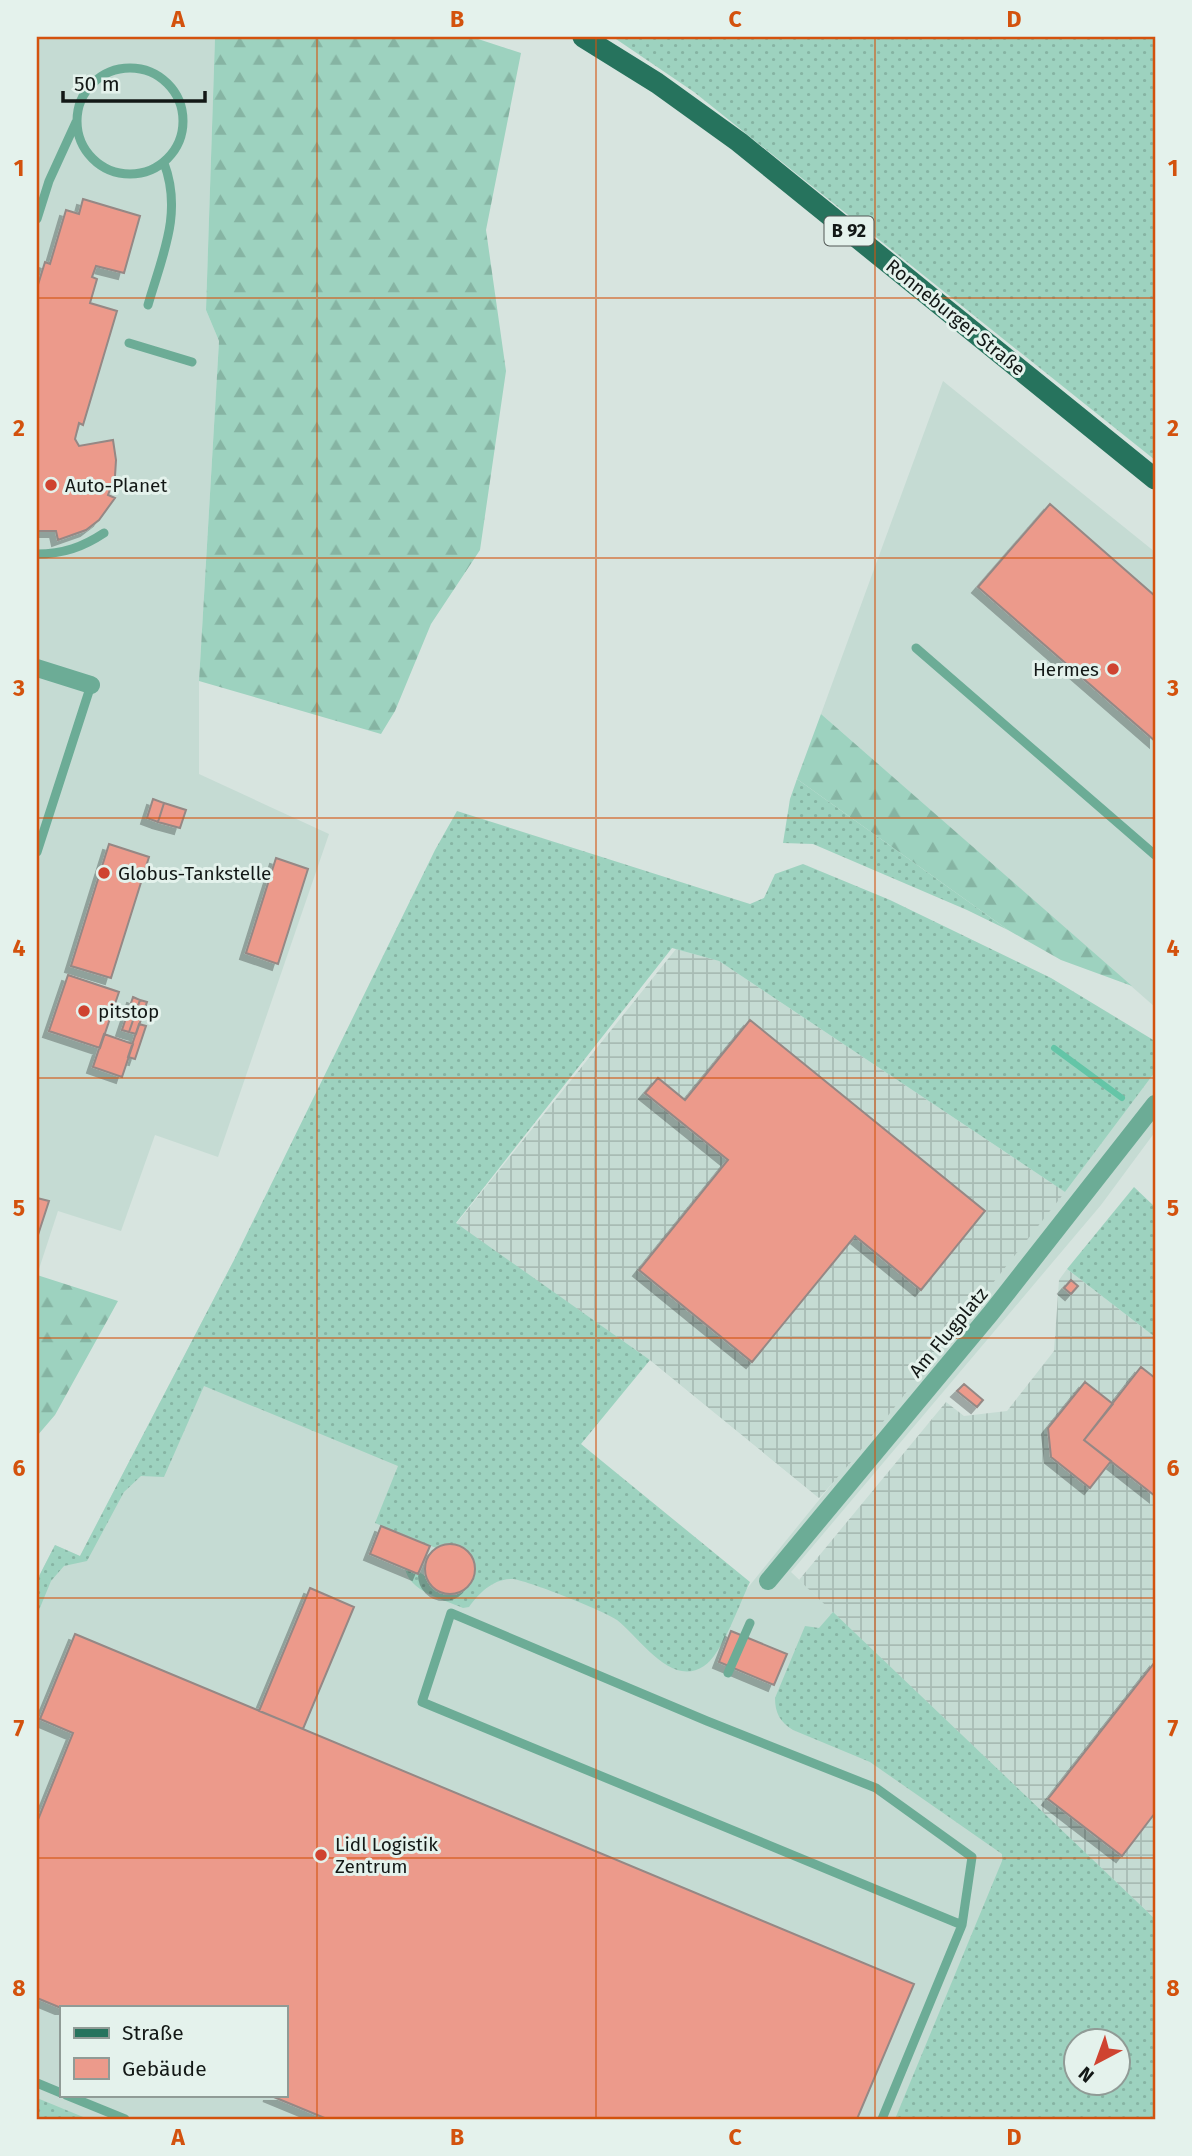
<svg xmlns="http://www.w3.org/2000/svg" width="1192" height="2156" font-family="'Fira Sans',sans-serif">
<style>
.built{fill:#c5dbd3;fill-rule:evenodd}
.industrial{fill:url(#industrial-grid)}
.grass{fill:url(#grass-dots);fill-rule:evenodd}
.forest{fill:url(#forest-firs)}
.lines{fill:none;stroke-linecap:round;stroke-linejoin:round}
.stream{stroke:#64c5a7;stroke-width:6}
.building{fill:#ec9a8b;stroke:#958885;stroke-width:2;filter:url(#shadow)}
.lane{stroke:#6cac96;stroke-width:9}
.street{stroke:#6cac96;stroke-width:18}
.primary{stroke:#26735d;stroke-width:21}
.grid{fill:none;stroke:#d3520d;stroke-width:2;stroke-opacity:0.55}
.poi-dot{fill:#cf4330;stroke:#e4f2ec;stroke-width:2.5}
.labels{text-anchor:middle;stroke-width:6;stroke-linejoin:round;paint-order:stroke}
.shield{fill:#e4f2ec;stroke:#525956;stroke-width:2}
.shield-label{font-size:18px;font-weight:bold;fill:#131816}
.street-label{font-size:19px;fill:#131816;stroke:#e4f2ec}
.poi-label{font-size:19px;fill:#131816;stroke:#e4f2ec;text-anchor:start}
.neatline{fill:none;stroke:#d3520d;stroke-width:2.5}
.grid-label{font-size:23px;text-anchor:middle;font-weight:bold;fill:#d3520d}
</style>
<defs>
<pattern id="industrial-grid" width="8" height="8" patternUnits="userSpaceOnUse" patternTransform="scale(1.75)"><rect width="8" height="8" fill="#c5dbd3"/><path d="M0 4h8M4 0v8" fill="none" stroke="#a8bbb4"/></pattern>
<pattern id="grass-dots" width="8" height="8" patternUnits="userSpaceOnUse" patternTransform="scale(1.75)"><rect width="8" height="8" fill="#9dd2bf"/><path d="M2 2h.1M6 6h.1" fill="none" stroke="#86b4a3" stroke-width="1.8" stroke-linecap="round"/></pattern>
<pattern id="forest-firs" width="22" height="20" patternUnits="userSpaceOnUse" patternTransform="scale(1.75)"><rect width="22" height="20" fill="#9dd2bf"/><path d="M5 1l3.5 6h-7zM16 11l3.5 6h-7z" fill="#86b4a3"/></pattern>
<filter id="shadow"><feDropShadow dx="-6" dy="6" stdDeviation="0" flood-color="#0004"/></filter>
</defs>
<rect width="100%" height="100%" fill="#d7e4df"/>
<path class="built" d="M 37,37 L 215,37 L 206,310 L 219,341 L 199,681 L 199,774 L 329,834 L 218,1157 L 155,1135 L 121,1231 L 58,1211 L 37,1275 Z
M 943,381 L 1155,552 L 1155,1007 L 821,714 Z
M 676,949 L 1065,1192 L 1155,1072 L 1155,1132 L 1101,1205 L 791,1572 L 1155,1919 L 1118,2040 L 1076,2040 L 1076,2082 L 1087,2119 L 37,2119 L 37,1580 L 55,1545 L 80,1556 L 233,1262 L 707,1638 L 836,1479 L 819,1498 L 650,1360 ZM 61,2007 L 285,2007 L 285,2095 L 61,2095 Z"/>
<path class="industrial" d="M 676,949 L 719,961 L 1065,1192 L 852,1461 L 819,1498 L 650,1360 L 456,1224 Z
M 1067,1269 L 1155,1337 L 1155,1919 L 799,1580 L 946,1402 L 964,1416 L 1007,1411 L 1054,1351 L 1059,1280 Z"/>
<path class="grass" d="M 613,37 L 1155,37 L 1155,460 L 694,92 Z
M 797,779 L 1008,930 L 967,910 L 813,844 L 783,843 L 790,799 Z
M 457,811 L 750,904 L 764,898 L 775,874 L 803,864 L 890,900 L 1051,978 L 1155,1041 L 1155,1072 L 1065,1192 L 719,961 L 672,948 L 456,1223 L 650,1360 L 581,1444 L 750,1582 C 740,1602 722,1655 704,1666 C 671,1688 640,1638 617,1620 C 607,1612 524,1579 512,1579 C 493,1579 479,1593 469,1607 L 463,1608 C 443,1599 409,1592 405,1568 C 410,1570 421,1572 425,1576 C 432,1583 433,1591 444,1594 C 485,1604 485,1529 436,1548 L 375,1523 L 398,1466 L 204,1386 L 164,1477 L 141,1476 L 124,1492 L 87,1561 L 64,1566 L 51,1581 L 37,1615 L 37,1580 L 55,1545 L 80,1556 L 233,1262 L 435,850 Z
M 1134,1187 L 1155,1207 L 1155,1337 L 1067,1269 Z
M 833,1612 L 1155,1919 L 1155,2119 L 895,2119 L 1002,1861 L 1002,1854 L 870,1762 L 793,1730 C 780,1722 775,1713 775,1698 L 805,1626 L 819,1628 ZM 1076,2040 L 1118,2040 L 1118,2082 L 1076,2082 Z
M 37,2098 L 88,2119 L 37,2119 Z"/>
<path class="forest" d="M 215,37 L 472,37 L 521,53 L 486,230 L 506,371 L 480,550 L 431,624 L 395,711 L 381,734 L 199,681 L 219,341 L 206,310 Z
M 821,714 L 1132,986 L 1061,960 L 1008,930 L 797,779 Z
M 37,1275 L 118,1301 L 55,1415 L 37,1436 Z"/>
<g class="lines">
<path class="stream" d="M 1054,1048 L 1122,1098"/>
</g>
<path class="building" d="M 83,199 L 140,216 L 124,273 L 96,266 L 92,277 L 97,279 L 90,303 L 117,311 L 83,425 L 79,423 L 75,439 L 79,446 L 113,440 L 116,460 L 115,476 L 108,495 L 115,498 L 99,520 L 86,530 L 58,540 L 56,531 L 37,531 L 37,288 L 45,262 L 50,264 L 66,210 L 79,214 Z
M 1050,504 L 1155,596 L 1155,741 L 978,587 Z
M 153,799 L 164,803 L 158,822 L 147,818 Z
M 164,803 L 186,810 L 180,828 L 158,822 Z
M 109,844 L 149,857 L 111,978 L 71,966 Z
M 276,858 L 308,869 L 278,964 L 246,953 Z
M 68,975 L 119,992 L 100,1048 L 49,1031 Z
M 133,997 L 140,1000 L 129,1032 L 122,1030 Z
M 140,1000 L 147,1002 L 136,1034 L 129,1032 Z
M 750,1020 L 985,1211 L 921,1290 L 855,1236 L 752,1362 L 639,1270 L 728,1160 L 645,1093 L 658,1078 L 685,1100 Z
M 139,1024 L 146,1026 L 135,1059 L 128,1057 Z
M 104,1034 L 133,1044 L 122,1077 L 93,1067 Z
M 37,1198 L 49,1201 L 37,1238 Z
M 1071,1280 L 1078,1286 L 1071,1294 L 1064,1288 Z
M 1141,1367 L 1155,1378 L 1155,1496 L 1084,1440 Z
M 1085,1382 L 1113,1404 L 1084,1440 L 1111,1461 L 1090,1488 L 1051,1457 L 1048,1428 Z
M 964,1384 L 983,1400 L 977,1407 L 957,1391 Z
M 381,1526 L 430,1546 L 418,1574 L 370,1554 Z
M425 1569a25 25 0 1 1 50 0a25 25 0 1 1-50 0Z
M 310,1588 L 354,1607 L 303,1729 L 259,1711 Z
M 731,1631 L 787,1654 L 774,1685 L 719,1662 Z
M 75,1634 L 914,1984 L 857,2119 L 327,2119 L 269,2095 L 285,2095 L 285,2007 L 61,2008 L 37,1998 L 37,1822 L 73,1733 L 40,1719 Z
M 1155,1662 L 1155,1813 L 1122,1856 L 1048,1799 Z"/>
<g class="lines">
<path class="lane" d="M77 121a53 53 0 1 1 106 0a53 53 0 1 1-106 0Z
M 37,219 L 49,181 L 76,122
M 148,305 C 162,256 183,213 164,163
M 129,343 L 192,362
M 37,554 C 63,554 83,547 104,533
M 916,648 L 1155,855
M 37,852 L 91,685
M 451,1613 L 707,1721 L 876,1788 L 972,1857 L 962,1925 L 422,1702 Z
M 728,1673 L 750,1623
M 37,2083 L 61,2093
M 66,2095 L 125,2119
M 882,2119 L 962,1925"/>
<path class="street" d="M 37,668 L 91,685
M 768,1581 L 991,1313 L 1155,1104"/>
<path class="primary" d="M 583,37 L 657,83 L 739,142 L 1155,479"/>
</g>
<path class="grid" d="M 317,37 L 317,2119M 596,37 L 596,2119M 875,37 L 875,2119M 37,298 L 1155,298M 37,558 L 1155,558M 37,818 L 1155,818M 37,1078 L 1155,1078M 37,1338 L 1155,1338M 37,1598 L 1155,1598M 37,1858 L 1155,1858"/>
<g class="poi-dot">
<circle cx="51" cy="485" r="7"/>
<circle cx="1113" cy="669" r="7"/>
<circle cx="104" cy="873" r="7"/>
<circle cx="84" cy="1011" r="7"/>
<circle cx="321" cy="1855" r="7"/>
</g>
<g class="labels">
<rect class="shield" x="824.5" y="216.5" width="49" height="29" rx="5"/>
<g class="shield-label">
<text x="849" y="237">B 92</text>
</g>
<g class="street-label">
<text transform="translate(956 317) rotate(39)" y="7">Ronneburger Straße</text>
<text transform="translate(948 1332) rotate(-50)" y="7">Am Flugplatz</text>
</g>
<g class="poi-label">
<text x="65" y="492">Auto-Planet</text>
<text x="1099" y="676" text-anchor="end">Hermes</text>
<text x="118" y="880">Globus-Tankstelle</text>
<text x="98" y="1018">pitstop</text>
<text x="335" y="1851">Lidl Logistik<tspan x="335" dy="22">Zentrum</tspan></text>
</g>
</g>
<rect width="1192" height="2156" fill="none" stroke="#e4f2ec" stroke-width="77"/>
<rect x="60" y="2006" width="228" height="91" fill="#e4f2ec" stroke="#909b96" stroke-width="2"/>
<rect x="74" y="2028" width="35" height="10" fill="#26735d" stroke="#909b96" stroke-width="2"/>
<text x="122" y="2040" font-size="21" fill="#131816">Straße</text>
<rect x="74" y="2058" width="35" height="21" fill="#ec9a8b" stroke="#909b96" stroke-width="2"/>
<text x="122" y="2076" font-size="21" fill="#131816">Gebäude</text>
<g transform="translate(1097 2062) rotate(221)"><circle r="33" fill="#e4f2ec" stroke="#909b96" stroke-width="2"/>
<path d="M0-5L12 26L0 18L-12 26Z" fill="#cf4330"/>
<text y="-10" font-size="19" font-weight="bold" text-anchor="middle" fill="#131816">N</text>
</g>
<path d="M63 91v10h142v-10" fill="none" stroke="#131816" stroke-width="3.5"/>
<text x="74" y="91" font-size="21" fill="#131816" stroke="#e4f2ec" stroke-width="5" paint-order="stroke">50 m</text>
<rect x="38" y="38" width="1116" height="2080" class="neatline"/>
<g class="grid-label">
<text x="178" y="27">A</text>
<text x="457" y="27">B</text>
<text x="735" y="27">C</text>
<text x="1014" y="27">D</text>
<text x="19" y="176">1</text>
<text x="1173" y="176">1</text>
<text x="19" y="436">2</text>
<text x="1173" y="436">2</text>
<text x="19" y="696">3</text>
<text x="1173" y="696">3</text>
<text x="19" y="956">4</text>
<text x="1173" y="956">4</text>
<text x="19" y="1216">5</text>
<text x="1173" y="1216">5</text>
<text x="19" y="1476">6</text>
<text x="1173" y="1476">6</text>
<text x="19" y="1736">7</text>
<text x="1173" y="1736">7</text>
<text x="19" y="1996">8</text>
<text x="1173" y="1996">8</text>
<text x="178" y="2145">A</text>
<text x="457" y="2145">B</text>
<text x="735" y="2145">C</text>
<text x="1014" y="2145">D</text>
</g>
</svg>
